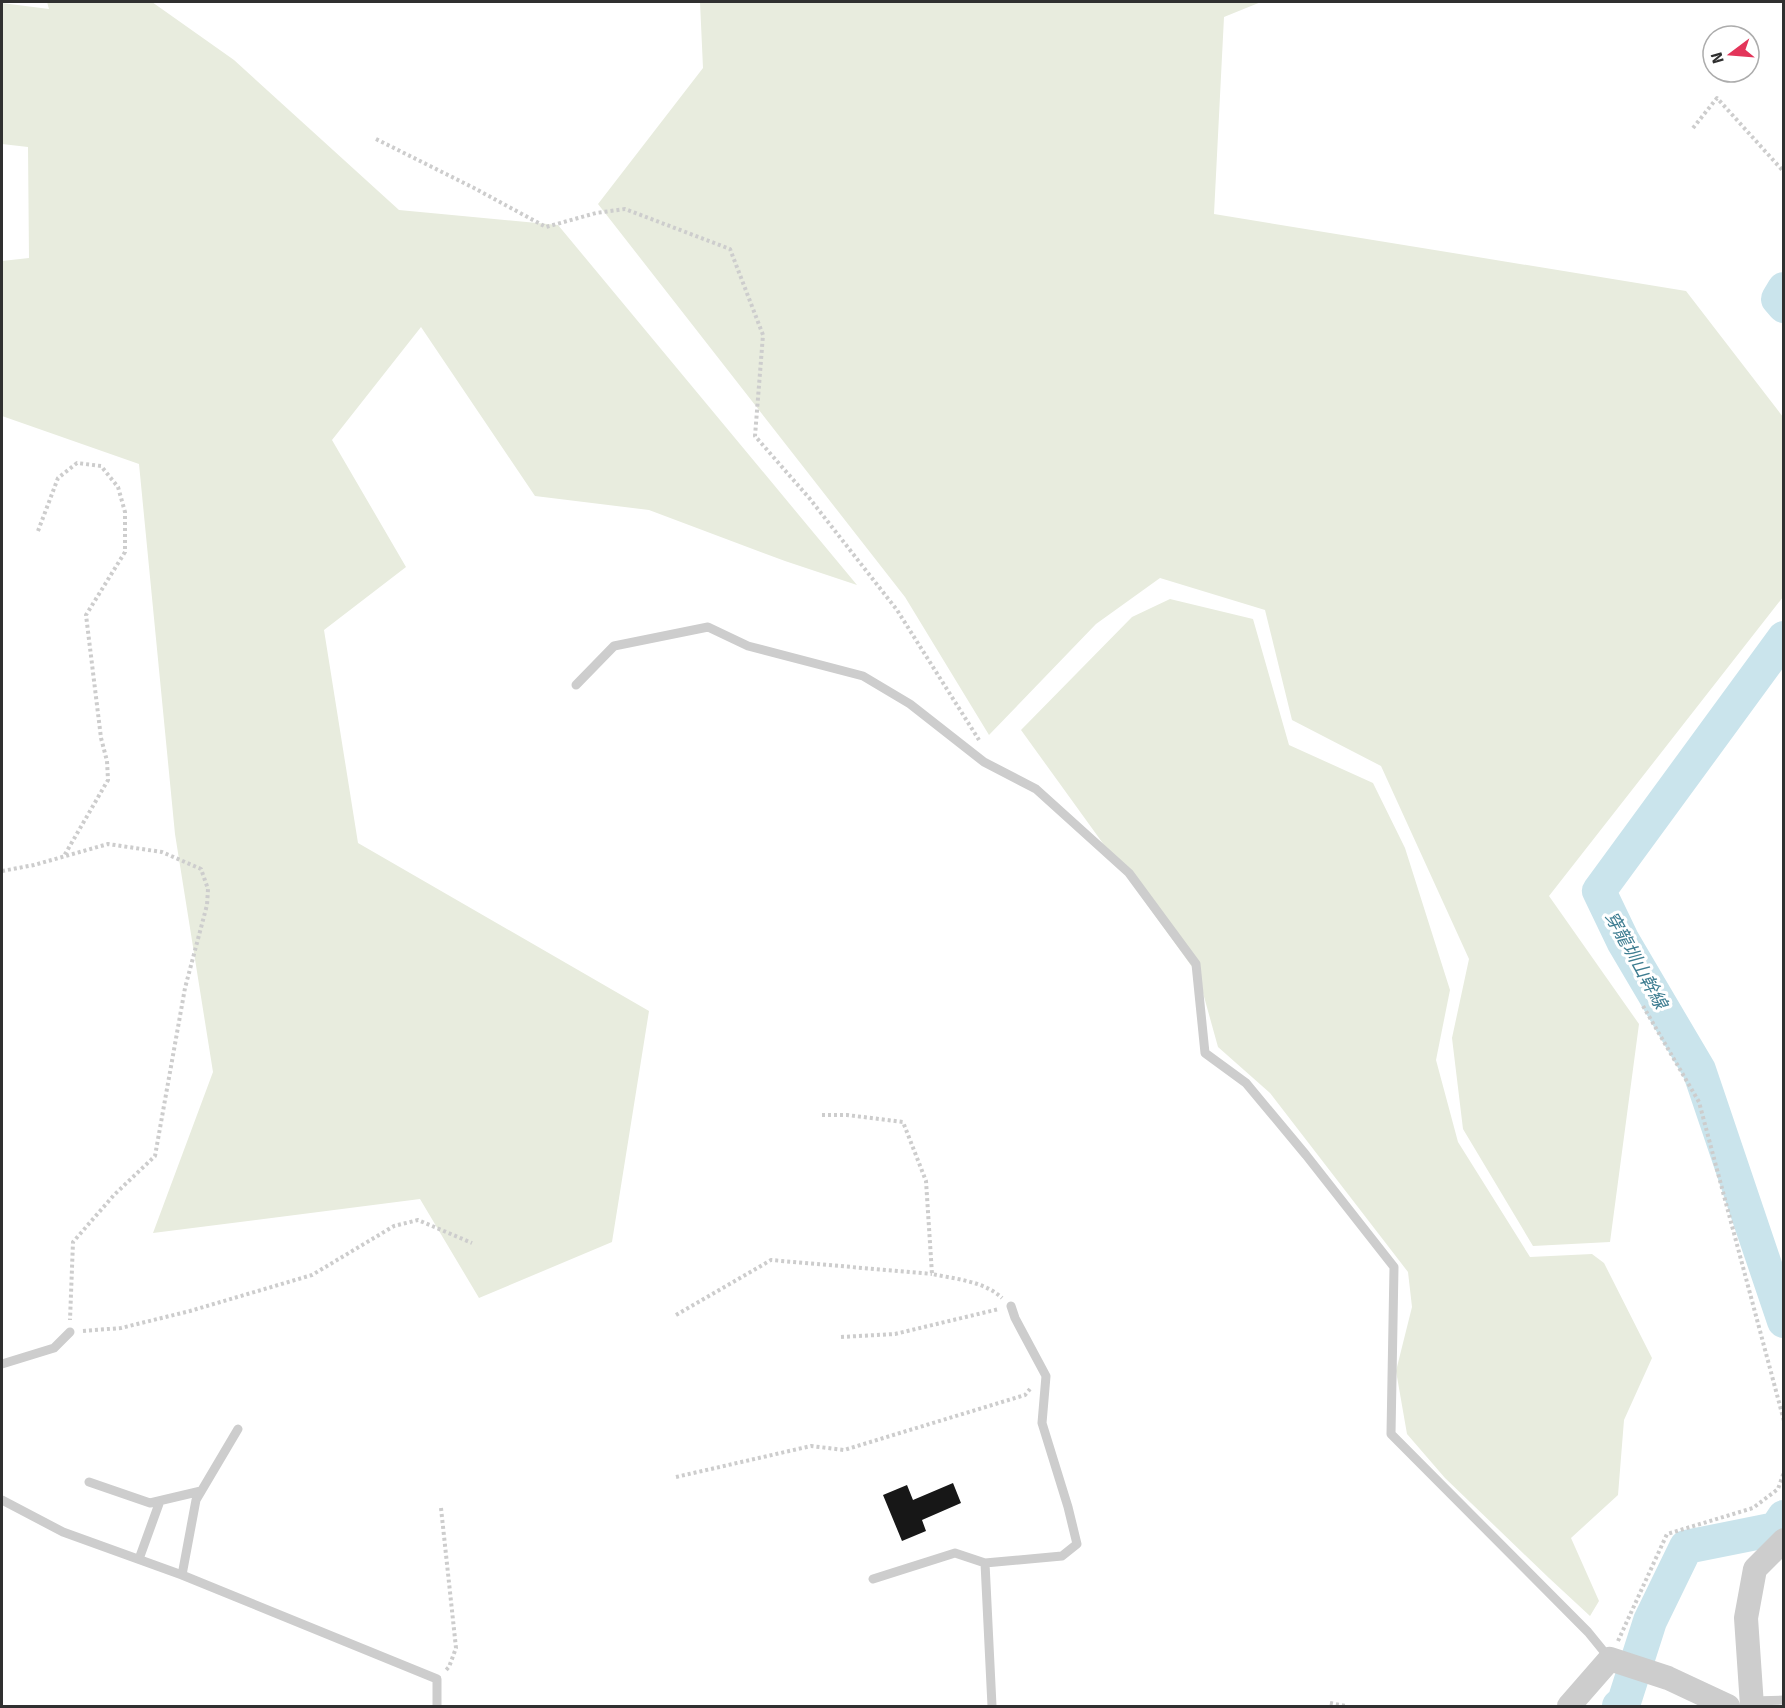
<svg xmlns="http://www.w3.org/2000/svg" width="1785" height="1708" font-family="Signika,'Noto Sans TC',sans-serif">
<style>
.green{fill:#e8ecde}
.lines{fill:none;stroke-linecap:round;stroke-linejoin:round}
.river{stroke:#cae4ec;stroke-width:34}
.building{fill:#171717}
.path{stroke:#cdcdcd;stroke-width:4;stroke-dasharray:3 3;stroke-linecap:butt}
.service{stroke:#cdcdcd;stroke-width:9}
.tertiary{stroke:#cdcdcd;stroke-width:24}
.labels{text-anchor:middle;stroke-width:6;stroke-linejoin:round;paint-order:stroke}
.water-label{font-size:18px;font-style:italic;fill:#3e7d91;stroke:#fff}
</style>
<rect width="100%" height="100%" fill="#fff"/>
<path class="green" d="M 47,2 L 152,2 L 234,60 L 399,210 L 558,225 L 857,585 L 785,561 L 649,510 L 535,496 L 421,327 L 332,440 L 406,567 L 324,630 L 358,843 L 649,1011 L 612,1242 L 479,1298 L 420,1199 L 153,1233 L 213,1072 L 175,834 L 139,464 L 2,416 L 2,261 L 29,258 L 28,147 L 2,144 L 2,3 L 49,9 Z
M 700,2 L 1261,2 L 1224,17 L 1214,214 L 1686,291 L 1783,417 L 1783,597 L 1549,896 L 1639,1024 L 1610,1242 L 1533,1246 L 1463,1129 L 1452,1038 L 1469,959 L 1381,766 L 1292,720 L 1265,610 L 1160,578 L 1096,624 L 989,735 L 905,597 L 598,204 L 703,68 Z
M 1170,599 L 1253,619 L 1289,745 L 1373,783 L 1405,848 L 1450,990 L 1436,1060 L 1458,1142 L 1530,1257 L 1592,1254 L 1604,1263 L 1652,1358 L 1624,1420 L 1618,1495 L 1571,1538 L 1599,1601 L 1590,1616 L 1549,1578 L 1445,1478 L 1407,1434 L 1396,1371 L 1412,1307 L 1408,1272 L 1270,1093 L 1218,1047 L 1198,975 L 1021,730 L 1132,617 Z"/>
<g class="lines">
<path class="river" d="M 1784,289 L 1778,299 L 1784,306
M 1784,638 L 1599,891 L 1623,941 L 1699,1070 L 1784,1321
M 1619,1706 L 1624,1702 L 1650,1621 L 1686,1547 L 1776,1529 L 1784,1517"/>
</g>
<path class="building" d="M 953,1483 L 961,1503 L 922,1520 L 926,1531 L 902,1541 L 883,1495 L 907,1485 L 913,1500 Z"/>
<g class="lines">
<path class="path" d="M 1693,128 L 1717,98 L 1784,172
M 376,139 L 474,188 L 546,227 L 596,213 L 625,209 L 730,249 L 763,335 L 755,436 L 810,499 L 897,610 L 979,740
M 38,531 L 58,478 L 77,463 L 101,466 L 118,487 L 125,512 L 125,552 L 86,615 L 101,738 L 107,761 L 108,780 L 64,856
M 2,871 L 34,865 L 108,844 L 162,852 L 201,869 L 208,889 L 207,905 L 185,988 L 155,1156 L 114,1195 L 73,1242 L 70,1320
M 1643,1006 L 1699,1102 L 1784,1421
M 822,1115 L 847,1115 L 903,1122 L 926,1181 L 932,1274 C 955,1279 984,1281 1002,1298
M 676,1315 L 771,1260 L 932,1274
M 83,1331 L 121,1328 L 190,1311 L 312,1275 L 394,1226 L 418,1220 L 472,1243
M 841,1337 L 895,1334 L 999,1309
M 676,1477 L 811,1446 L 844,1450 L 1025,1395 L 1030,1389
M 441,1508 L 456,1648 L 449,1667 L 445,1671
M 1618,1641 L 1667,1534 L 1753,1508 L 1778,1489 L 1784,1472
M 1330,1703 L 1346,1706"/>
<path class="service" d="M 576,685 L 614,646 L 708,627 L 748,646 L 863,676 L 910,704 L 984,762 L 1036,789 L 1129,873 L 1196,964 L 1205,1053 L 1246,1083 L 1306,1155 L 1394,1267 L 1391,1434 L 1588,1632 L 1610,1659
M 2,1364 L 54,1348 L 70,1332
M 89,1482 L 150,1503 L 201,1491
M 2,1500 L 63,1532 L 182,1575 L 437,1679 L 437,1706
M 139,1559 L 160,1501
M 182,1575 L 196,1500 L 238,1429
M 873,1579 L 955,1553 L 985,1563
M 1753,1701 L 1784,1700
M 992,1706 L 985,1563 L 1062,1556 L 1077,1544 L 1068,1507 L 1042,1423 L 1046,1376 L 1015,1318 L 1011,1306"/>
<path class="tertiary" d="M 1569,1706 L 1610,1659 L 1668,1678 L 1728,1706
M 1752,1706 L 1746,1618 L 1755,1569 L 1784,1540"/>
</g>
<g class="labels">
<g class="water-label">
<text transform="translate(1636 960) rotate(61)" y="6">穿龍圳山幹線</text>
</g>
</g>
<rect width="1785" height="1708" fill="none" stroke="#303030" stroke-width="6"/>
<g transform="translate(1731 54) rotate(254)"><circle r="28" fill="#ffffff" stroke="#acacac" stroke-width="1.5"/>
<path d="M0-4.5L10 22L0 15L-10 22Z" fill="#e3355a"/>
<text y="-9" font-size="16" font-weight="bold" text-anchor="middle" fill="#303030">N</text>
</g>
</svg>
